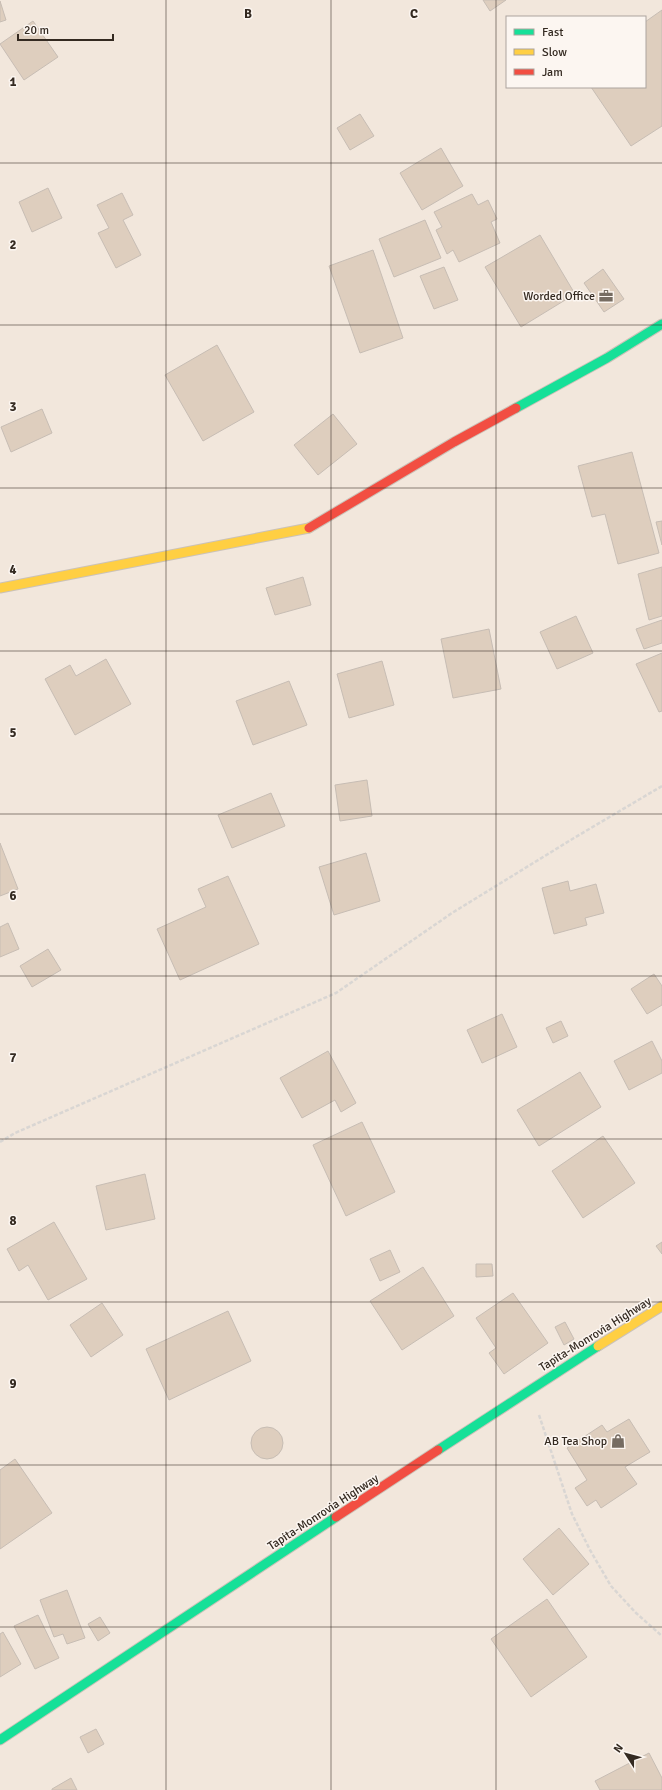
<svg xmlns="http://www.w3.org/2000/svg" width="662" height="1790" font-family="Signika,sans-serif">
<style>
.building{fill:#decebe;stroke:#c7bdb4}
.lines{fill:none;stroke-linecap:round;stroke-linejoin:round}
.fast-casing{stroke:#cbc2b8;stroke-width:11}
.slow-casing{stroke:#cbc2b8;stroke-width:11}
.jam-casing{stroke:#cbc2b8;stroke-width:11}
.path{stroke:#d9d6d3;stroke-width:2.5;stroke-dasharray:4 2;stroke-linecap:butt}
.fast{stroke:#16e098;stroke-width:9}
.slow{stroke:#ffcf43;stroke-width:9}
.jam{stroke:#f24e42;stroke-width:9}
.grid{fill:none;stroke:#342a21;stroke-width:1;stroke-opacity:0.55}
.labels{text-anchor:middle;stroke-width:3;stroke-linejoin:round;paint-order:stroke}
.poi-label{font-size:12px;fill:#342a21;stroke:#fcf6f1;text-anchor:end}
.street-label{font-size:12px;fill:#342a21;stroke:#fcf6f1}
.grid-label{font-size:13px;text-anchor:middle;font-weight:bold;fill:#342a21;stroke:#fcf6f1;stroke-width:3;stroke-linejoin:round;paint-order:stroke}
</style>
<rect width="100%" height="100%" fill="#f2e7dc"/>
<path class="building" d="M 483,0 L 506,0 L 490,11 Z
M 0,1 L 6,20 L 0,22 Z
M 662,10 L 662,126 L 631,146 L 591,87 L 645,87 L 645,22 Z
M 33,21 L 58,57 L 24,80 L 0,44 Z
M 360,114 L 374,136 L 350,150 L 337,128 Z
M 441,148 L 463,186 L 422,210 L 400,173 Z
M 48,188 L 62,218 L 32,232 L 19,202 Z
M 122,193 L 133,215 L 123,220 L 141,255 L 116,268 L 98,233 L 109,228 L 97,205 Z
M 472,194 L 478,205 L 488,200 L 497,219 L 491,222 L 500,243 L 459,262 L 453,250 L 447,254 L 436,230 L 442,227 L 434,212 Z
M 425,220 L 441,258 L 394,277 L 379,239 Z
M 540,235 L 575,294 L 521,327 L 485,267 Z
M 373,250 L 403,338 L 360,353 L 329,266 Z
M 444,267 L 458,300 L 434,309 L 420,276 Z
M 603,269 L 624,299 L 604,312 L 584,283 Z
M 217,345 L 254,412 L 203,441 L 165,375 Z
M 42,409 L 52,433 L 11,452 L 1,427 Z
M 333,414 L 357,444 L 318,475 L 294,445 Z
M 632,452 L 659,553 L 618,564 L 605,514 L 592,517 L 578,466 Z
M 662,521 L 662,545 L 656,522 Z
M 662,567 L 662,616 L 649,620 L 638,574 Z
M 303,577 L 311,605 L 275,615 L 266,588 Z
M 576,616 L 593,653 L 557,669 L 540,632 Z
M 662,620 L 662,643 L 644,649 L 636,629 Z
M 489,629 L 501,689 L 453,698 L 441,639 Z
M 662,653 L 662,711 L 659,712 L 636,664 Z
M 106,659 L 131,704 L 75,735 L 45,679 L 70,665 L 76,676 Z
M 382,661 L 394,705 L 349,718 L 337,674 Z
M 289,681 L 307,725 L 253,745 L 236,701 Z
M 367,780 L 372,816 L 340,821 L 335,785 Z
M 271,793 L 285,826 L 232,848 L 218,815 Z
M 0,843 L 18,889 L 0,896 Z
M 366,853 L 380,901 L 334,915 L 319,867 Z
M 228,876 L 259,944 L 180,980 L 157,929 L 206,907 L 198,889 Z
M 568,881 L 570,891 L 596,884 L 604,913 L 585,918 L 587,925 L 554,934 L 542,888 Z
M 8,923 L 19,949 L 0,957 L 0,927 Z
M 48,949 L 61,970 L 32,987 L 20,966 Z
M 654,974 L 662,986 L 662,1005 L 647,1014 L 631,989 Z
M 502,1014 L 517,1047 L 482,1063 L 467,1030 Z
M 561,1021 L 568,1036 L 553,1043 L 546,1028 Z
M 652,1041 L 662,1061 L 662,1073 L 629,1090 L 614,1061 Z
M 328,1051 L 356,1103 L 341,1112 L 335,1100 L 302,1118 L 280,1078 Z
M 580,1072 L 601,1107 L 539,1146 L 517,1110 Z
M 362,1122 L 395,1192 L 346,1216 L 313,1145 Z
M 603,1136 L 635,1183 L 583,1218 L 552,1171 Z
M 145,1174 L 155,1219 L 106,1230 L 96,1186 Z
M 54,1222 L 87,1279 L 48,1300 L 28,1265 L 19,1271 L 7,1249 Z
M 662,1242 L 662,1254 L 656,1246 Z
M 390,1250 L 400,1272 L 380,1281 L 370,1259 Z
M 476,1264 L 492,1264 L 493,1276 L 476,1277 Z
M 423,1267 L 454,1316 L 402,1350 L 370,1301 Z
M 513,1293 L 548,1343 L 504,1374 L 489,1353 L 496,1348 L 476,1318 Z
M 102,1303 L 123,1335 L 91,1357 L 70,1325 Z
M 228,1311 L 251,1361 L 169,1400 L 146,1349 Z
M 565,1322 L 574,1339 L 564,1345 L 555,1327 Z
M 629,1419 L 650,1452 L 625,1467 L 637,1484 L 601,1508 L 596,1500 L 587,1506 L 575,1488 L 587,1480 L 567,1448 L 602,1425 L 607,1432 Z
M251 1443a16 16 0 1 1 32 0a16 16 0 1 1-32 0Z
M 15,1459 L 52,1513 L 0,1549 L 0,1470 Z
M 559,1528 L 589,1564 L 553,1595 L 523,1559 Z
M 67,1590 L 85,1638 L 67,1644 L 63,1634 L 54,1637 L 40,1600 Z
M 547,1599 L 587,1657 L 531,1697 L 491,1639 Z
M 38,1615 L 59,1658 L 35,1669 L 14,1626 Z
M 100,1617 L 110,1633 L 98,1641 L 88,1624 Z
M 3,1632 L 21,1664 L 0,1677 L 0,1634 Z
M 96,1729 L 104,1744 L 88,1753 L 80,1737 Z
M 649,1753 L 662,1778 L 662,1790 L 600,1790 L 595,1781 Z
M 71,1778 L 77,1790 L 52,1790 L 52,1789 Z"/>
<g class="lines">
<defs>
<path id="fast" d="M 516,408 L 607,358 L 662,324
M 438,1450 L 598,1346
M 0,1740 L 336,1517"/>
<path id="slow" d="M 0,588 L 309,528
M 598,1346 L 662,1306"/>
<path id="jam" d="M 309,528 L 454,442 L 516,408
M 336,1517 L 438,1450"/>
</defs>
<use href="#fast" class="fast-casing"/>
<use href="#slow" class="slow-casing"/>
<use href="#jam" class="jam-casing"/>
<path class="path" d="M 0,1142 L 15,1133 L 336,993 L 452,913 L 574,838 L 662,786
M 539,1415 L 572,1514 L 590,1550 L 611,1586 L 636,1613 L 662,1636"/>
<use href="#fast" class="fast"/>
<use href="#slow" class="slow"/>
<use href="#jam" class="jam"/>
</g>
<path class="grid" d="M 166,0 L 166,1790M 331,0 L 331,1790M 496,0 L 496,1790M 0,163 L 662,163M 0,325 L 662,325M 0,488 L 662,488M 0,651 L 662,651M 0,814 L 662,814M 0,976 L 662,976M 0,1139 L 662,1139M 0,1302 L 662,1302M 0,1465 L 662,1465M 0,1627 L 662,1627"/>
<defs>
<symbol id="office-bare" viewBox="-9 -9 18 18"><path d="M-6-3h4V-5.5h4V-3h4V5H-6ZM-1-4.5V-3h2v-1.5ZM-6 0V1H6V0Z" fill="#766c62" stroke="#fcf6f1" stroke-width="2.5" paint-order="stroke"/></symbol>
<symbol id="shop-bare" viewBox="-9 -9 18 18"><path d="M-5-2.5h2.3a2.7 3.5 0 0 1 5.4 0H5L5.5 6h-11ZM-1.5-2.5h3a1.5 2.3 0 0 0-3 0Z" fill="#766c62" stroke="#fcf6f1" stroke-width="2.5" paint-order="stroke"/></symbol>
</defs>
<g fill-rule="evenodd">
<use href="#office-bare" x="596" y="286" width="20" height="20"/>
<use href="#shop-bare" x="608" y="1431" width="20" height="20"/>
</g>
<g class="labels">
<g class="poi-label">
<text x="595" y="300">Worded Office</text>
<text x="607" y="1445">AB Tea Shop</text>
</g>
<g class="street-label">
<text transform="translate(595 1334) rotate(-32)" y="4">Tapita-Monrovia Highway</text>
<text transform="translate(323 1512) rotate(-33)" y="4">Tapita-Monrovia Highway</text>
</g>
</g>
<g class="grid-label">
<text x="248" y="18">B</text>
<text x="414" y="18">C</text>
<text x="13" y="86">1</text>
<text x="13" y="249">2</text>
<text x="13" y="411">3</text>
<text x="13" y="574">4</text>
<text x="13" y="737">5</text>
<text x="13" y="900">6</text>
<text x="13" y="1062">7</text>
<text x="13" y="1225">8</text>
<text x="13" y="1388">9</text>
</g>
<rect x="506" y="16" width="140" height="72" fill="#fcf6f1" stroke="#aca49e"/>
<rect x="514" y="29" width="20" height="6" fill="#16e098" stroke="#aca49e"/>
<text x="542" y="36" font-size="12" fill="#342a21">Fast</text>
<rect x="514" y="49" width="20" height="6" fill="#ffcf43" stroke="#aca49e"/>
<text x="542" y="56" font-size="12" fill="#342a21">Slow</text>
<rect x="514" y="69" width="20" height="6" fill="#f24e42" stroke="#aca49e"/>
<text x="542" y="76" font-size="12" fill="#342a21">Jam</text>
<g transform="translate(626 1754) rotate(306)" stroke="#fcf6f1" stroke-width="3" paint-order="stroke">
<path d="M0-3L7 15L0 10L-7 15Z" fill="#342a21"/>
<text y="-6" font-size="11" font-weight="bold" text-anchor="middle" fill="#342a21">N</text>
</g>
<path d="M18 34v6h95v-6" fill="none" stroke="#342a21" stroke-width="2"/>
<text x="24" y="34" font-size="12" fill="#342a21" stroke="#fcf6f1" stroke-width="3" paint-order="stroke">20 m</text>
</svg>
